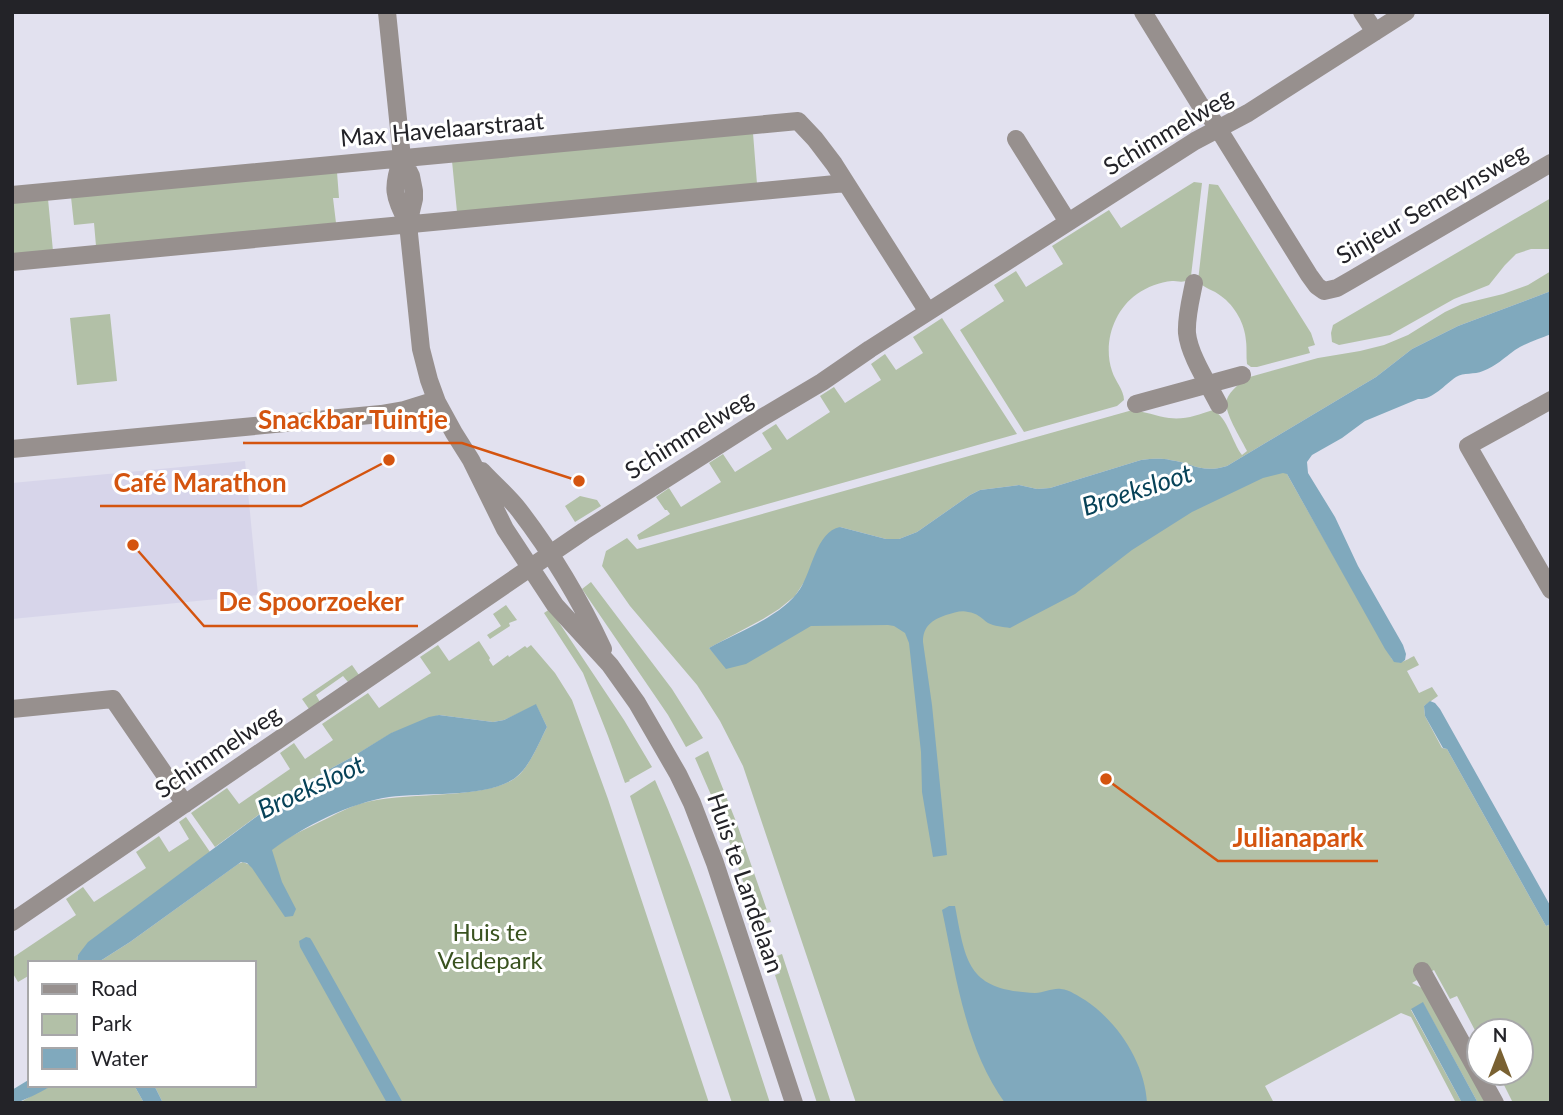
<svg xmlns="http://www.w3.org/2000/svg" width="1563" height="1115" font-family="Lato,sans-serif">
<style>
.built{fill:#d7d5ea}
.green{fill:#b2c0a7}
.water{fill:#80a9bd}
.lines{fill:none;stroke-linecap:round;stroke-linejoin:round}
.minor{stroke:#97908e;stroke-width:18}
.labels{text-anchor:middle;stroke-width:6;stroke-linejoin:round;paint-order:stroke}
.street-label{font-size:24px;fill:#232328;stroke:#fff}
.park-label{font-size:24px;fill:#39521f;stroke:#fff}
.water-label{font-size:26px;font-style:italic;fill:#074258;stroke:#fff}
.leader{fill:none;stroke:#d4540f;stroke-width:2.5}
.callout-dot{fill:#d4540f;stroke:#fff;stroke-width:2.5}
.callout-label{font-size:26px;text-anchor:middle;font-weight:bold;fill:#d4540f;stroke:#fff;stroke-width:6;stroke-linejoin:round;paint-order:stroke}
</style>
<rect width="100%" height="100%" fill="#e2e1ef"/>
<path class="built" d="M 245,461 L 258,595 L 12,619 L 12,483 Z"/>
<path class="green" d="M 753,133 L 757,184 L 457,212 L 452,161 Z
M 337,172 L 339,198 L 333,198 L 336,223 L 96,246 L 94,223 L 74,225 L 71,197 Z
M 1194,182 L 1202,183 L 1191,276 C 1190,278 1189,280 1188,280 C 1184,283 1176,281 1172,281 C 1160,282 1147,287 1137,294 C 1113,311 1103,344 1112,371 C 1115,381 1124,390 1124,400 L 1117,406 L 1024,432 L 960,330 L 1004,301 L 994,285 L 1016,271 L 1026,287 L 1063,264 L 1052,246 L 1109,210 L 1121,228 Z
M 1209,184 L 1218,185 L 1311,333 L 1315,345 L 1308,347 L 1310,353 L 1257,367 L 1251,367 L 1247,364 C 1246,356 1247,348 1246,341 C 1245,324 1235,306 1221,296 C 1214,290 1203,288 1198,281 Z
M 1551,198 L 1551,249 L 1531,249 L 1516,254 L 1505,265 L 1489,285 L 1454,299 L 1390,335 L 1339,345 L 1332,342 L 1331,333 L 1333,325 Z
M 48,199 L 53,251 L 12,255 L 12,202 Z
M 1551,271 L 1551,291 L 1458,326 L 1412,349 L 1376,377 L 1227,466 C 1201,474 1193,463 1170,460 C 1161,458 1151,459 1141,460 L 1050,488 L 1037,489 L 1019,485 L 980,490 L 970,495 L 917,532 L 899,539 L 886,539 L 840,527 L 795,596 L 779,609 L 763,619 L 709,648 L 718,658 L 1282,452 L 1287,474 L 1292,483 L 1392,659 C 1399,666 1406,660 1414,656 L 1419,665 L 1407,671 L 1419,693 L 1432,687 L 1438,696 L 1424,706 L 1425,716 L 1442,748 L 1447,749 L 1546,926 L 1551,924 L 1551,1103 L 1513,1103 L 1498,1073 L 1521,1073 L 1521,1031 L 1479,1031 L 1479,1038 L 1457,996 L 1450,999 L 1434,970 L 1412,983 L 1422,988 L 1487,1103 L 1478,1103 L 1423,1003 L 1411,1010 L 1462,1103 L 1456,1103 L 1411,1017 L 1401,1013 L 1265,1086 L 1274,1103 L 856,1103 L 743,766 L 720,721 L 697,685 L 630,606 L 602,566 L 606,551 L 627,538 L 637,549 L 1129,411 C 1143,410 1155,416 1169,418 C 1185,420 1198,415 1213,410 C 1228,418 1232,442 1242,455 L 1247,451 C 1242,440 1222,410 1227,399 C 1230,391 1240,383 1246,378 L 1318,358 L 1360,351 L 1384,345 L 1408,335 L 1445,312 L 1462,304 L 1503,294 L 1528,285 Z
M 110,314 L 117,381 L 77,385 L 70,318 Z
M 942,318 L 1017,434 L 639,540 L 637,535 L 670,514 L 667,510 L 665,510 L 656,497 L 669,488 L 681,507 L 721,482 L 709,463 L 723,454 L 735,472 L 772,449 L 762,433 L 776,424 L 787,440 L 830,412 L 820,396 L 834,387 L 845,403 L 881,380 L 871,364 L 885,354 L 896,370 L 923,353 L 913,337 Z
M 580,496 L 597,500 L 601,506 L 575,522 L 565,506 Z
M 591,582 L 672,689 L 703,738 L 686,747 L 668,715 L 582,589 Z
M 506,605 L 517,620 L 509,623 L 510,626 L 490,639 L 487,635 L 501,626 L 493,614 Z
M 550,609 L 624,720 L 652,767 L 629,780 L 630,781 L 625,783 L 608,736 L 583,673 L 544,613 Z
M 479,641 L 490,658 L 489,660 L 493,666 L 508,655 L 509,657 L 525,646 L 527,648 L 531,645 L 555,673 L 572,700 L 608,799 L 709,1103 L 163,1103 L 154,1085 L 254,1085 L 254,963 L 97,963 L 130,942 L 238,864 L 243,862 L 250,865 C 263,856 276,845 290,837 C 302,830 316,824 328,818 C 340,812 351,806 363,803 C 403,791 494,801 520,774 C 532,761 539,742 547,727 L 536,705 L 504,720 L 493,722 L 439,715 L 392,733 L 352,757 L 295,788 L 215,847 L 191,813 L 227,788 L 239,804 L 290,769 L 280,753 L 294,743 L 305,759 L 333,740 L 322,724 L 368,693 L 379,708 L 431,673 L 420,657 L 438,645 L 449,661 Z
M 352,665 L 359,675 L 348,682 L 343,676 L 316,695 L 320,702 L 309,709 L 302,699 Z
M 708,751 L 737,824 L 771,922 L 763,924 L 759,911 L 754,913 L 721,818 L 695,758 Z
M 655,780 C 702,884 734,994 770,1103 L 732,1103 L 630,796 Z
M 186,817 L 210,852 L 78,955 L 77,963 L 30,963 L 30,975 L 18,982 L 12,972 L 12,958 L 76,915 L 66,899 L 83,887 L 94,902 L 146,868 L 136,852 L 159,836 L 169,852 L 189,839 L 179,822 Z
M 782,954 L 831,1103 L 817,1103 L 775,975 L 780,973 L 774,957 Z
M 54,1085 L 134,1085 L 144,1103 L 19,1103 L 38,1092 Z"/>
<path class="water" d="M 1551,291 L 1551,334 C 1539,339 1526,343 1515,350 C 1504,358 1496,366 1483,371 C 1474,375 1464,372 1456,377 C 1444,385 1433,400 1418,399 L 1365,421 L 1342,438 L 1312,455 L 1307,462 L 1308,473 L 1335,517 L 1358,566 L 1403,645 L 1406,654 L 1405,660 L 1401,663 L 1394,662 L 1385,649 L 1287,474 L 1283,473 L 1263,478 L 1192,512 L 1132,550 L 1075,594 L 1010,628 C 1003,627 994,626 988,623 C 981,618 977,613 968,612 C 961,610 954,613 946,615 C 932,620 923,626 923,642 L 932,705 L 947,855 L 933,857 L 922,792 L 921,752 L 909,643 L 905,633 L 894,626 L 888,625 L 811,626 L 746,664 L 726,669 L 709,648 C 736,633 783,616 800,589 C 812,571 816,532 840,527 L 886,539 L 899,539 L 917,532 L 970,495 L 980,490 L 1019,485 L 1037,489 L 1050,488 L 1141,460 C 1151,459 1161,458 1170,460 C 1193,463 1201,474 1227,466 L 1376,377 L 1412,349 L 1458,326 Z
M 1430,701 L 1435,703 L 1440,709 L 1551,907 L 1551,924 L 1546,926 L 1447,749 L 1443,748 L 1425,716 L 1424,706 Z
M 536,704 L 547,727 C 538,744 529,770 512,780 C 482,798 424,792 389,797 C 350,803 304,826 272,850 L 282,882 L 296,909 L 293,916 L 285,917 L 252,868 L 247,863 L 241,862 L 130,942 L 97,963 L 77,963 L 78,955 L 88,942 L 295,788 L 352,757 L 391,733 L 429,717 L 439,715 L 493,722 L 504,720 Z
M 949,906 L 955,906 C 966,964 968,990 1035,993 C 1044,993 1052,988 1061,989 C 1070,990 1078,996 1085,1000 C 1118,1022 1145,1063 1147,1103 L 1005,1103 C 965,1048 956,975 942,910 Z
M 306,937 L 310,938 L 312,941 L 403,1103 L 387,1103 L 300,947 L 299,941 Z
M 1423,1002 L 1478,1103 L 1462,1103 L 1411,1009 Z
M 30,1079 L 30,1085 L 54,1085 C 43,1090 22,1103 12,1103 L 12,1090 Z
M 134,1085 L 154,1085 L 163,1103 L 144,1103 Z"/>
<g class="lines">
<path class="minor" d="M 387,12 L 402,158 L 411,176 L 414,191 L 414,199 L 408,224 L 421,349 L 429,380 L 437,402 L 454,433 L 471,460 L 505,529 L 555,605 L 610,665 L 637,703 L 678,774 L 692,803 L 715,863 L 794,1103
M 1143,12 L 1199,103 L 1214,122 L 1309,275 L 1317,286 L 1324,291 L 1337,288 L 1351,280 L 1551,163
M 1362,12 L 1375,32
M 1016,139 L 1068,222
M 402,158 C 391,190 394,195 408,224
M 12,195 L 798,121 L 815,139 L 834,164 L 928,312
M 12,262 L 846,183
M 1194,283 C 1191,298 1186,317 1187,333 C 1189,355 1209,385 1219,405
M 1551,400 L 1468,446 L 1551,590
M 1136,404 L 1242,375
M 12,449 L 381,414 L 404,410 L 436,400
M 482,471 C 494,484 508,496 519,510 C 552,553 580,600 603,649
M 12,709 L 113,699 L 185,804
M 12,922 L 584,531 L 763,417 L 822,382 L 870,349 L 1195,141 L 1248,113 L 1406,12
M 1422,971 L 1495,1103"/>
</g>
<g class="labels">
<g class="street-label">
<text transform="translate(442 130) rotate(-5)" y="8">Max Havelaarstraat</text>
<text transform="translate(1168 132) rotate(-31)" y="8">Schimmelweg</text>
<text transform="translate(1432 204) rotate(-30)" y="8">Sinjeur Semeynsweg</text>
<text transform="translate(689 435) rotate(-32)" y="8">Schimmelweg</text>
<text transform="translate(218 752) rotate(-34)" y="8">Schimmelweg</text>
<text transform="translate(745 883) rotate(71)" y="8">Huis te Landelaan</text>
</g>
<g class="park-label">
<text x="490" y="941">Huis te<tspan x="490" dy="28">Veldepark</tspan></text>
</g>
<g class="water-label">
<text transform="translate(1137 490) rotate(-18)" y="9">Broeksloot</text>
<text transform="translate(311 787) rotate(-25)" y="9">Broeksloot</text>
</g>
</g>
<path class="leader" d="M579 481L462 443H243M389 460L301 506H100M133 545L204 626H418M1106 779L1218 861H1378"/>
<g class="callout-dot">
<circle cx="579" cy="481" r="7"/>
<circle cx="389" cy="460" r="7"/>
<circle cx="133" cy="545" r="7"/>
<circle cx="1106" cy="779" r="7"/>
</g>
<g class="callout-label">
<text x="353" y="429">Snackbar Tuintje</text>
<text x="200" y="492">Café Marathon</text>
<text x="311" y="611">De Spoorzoeker</text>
<text x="1298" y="847">Julianapark</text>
</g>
<rect width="1563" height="1115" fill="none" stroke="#232328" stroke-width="28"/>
<rect x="28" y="961" width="228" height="126" fill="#ffffff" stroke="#a7a7a9" stroke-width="2"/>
<rect x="42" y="984" width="35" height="10" fill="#97908e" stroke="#a7a7a9" stroke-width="2"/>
<text x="91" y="996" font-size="21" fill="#232328">Road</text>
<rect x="42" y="1014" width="35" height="21" fill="#b2c0a7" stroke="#a7a7a9" stroke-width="2"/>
<text x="91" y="1031" font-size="21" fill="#232328">Park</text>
<rect x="42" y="1048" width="35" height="21" fill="#80a9bd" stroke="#a7a7a9" stroke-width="2"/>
<text x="91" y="1066" font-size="21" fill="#232328">Water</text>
<g transform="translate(1500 1052)"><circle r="33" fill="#ffffff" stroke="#a7a7a9" stroke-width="2"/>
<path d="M0-5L12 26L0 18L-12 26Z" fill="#796132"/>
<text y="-10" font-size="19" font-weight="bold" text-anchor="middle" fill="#232328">N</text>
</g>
</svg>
